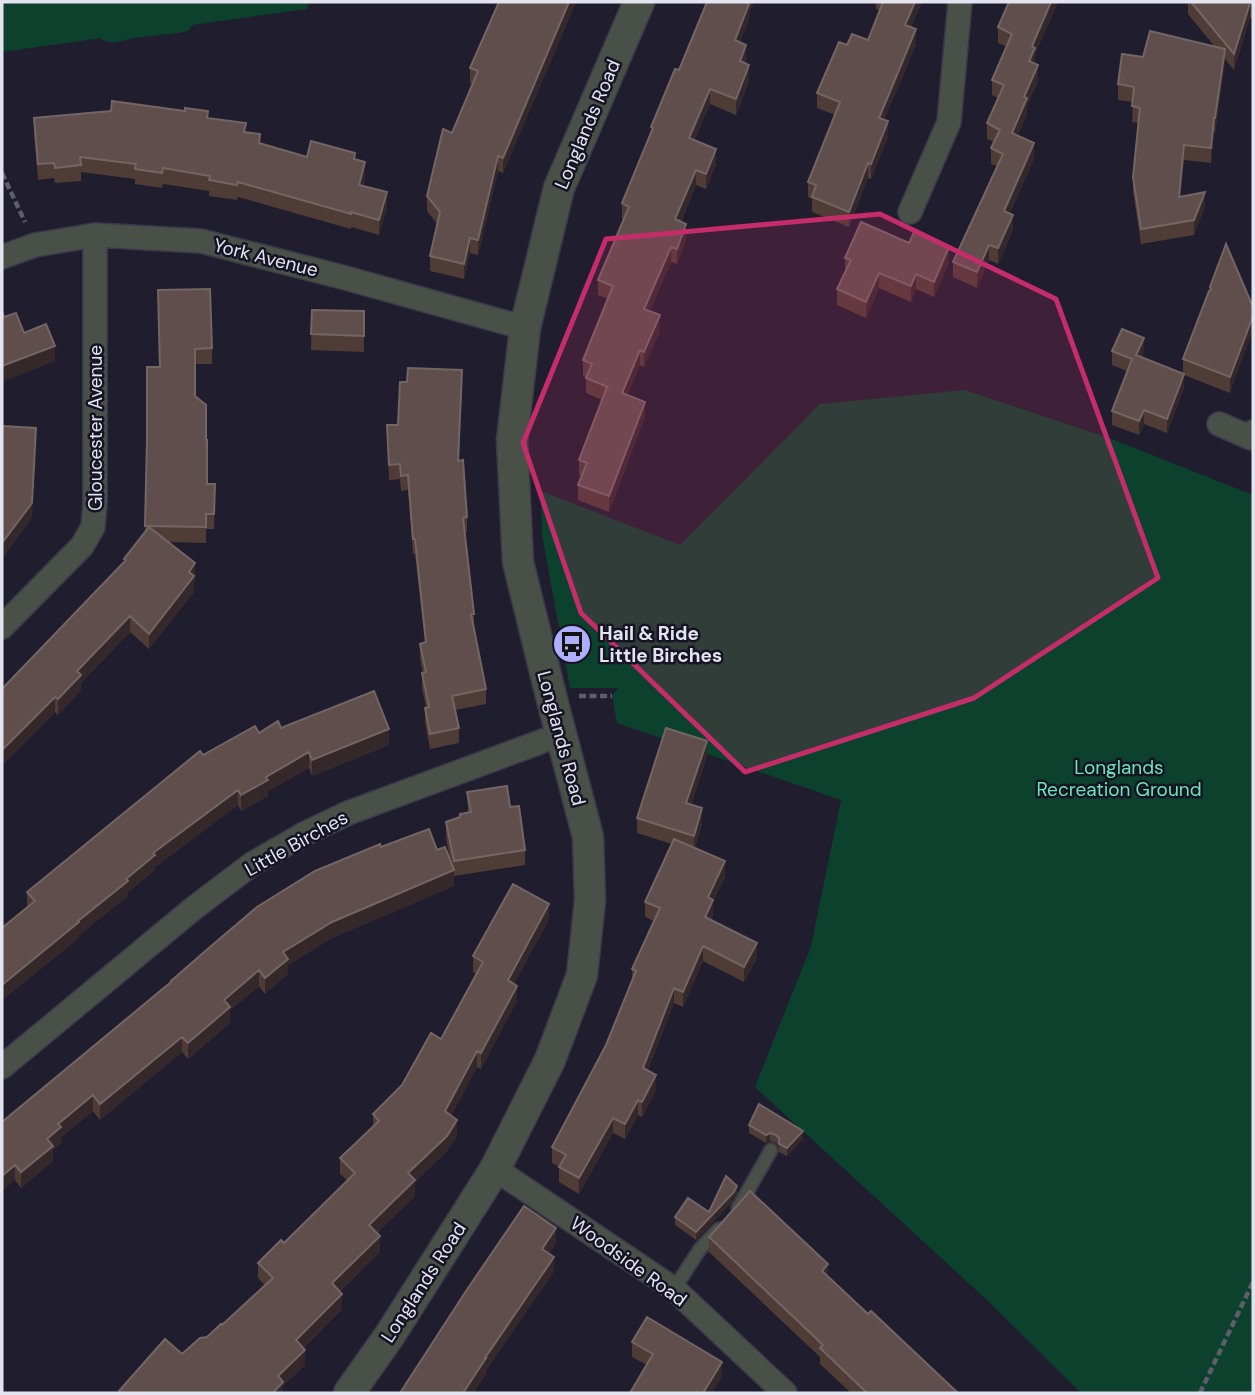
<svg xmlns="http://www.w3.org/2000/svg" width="1255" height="1395" font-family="'DM Sans',sans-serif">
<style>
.green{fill:#0c412e}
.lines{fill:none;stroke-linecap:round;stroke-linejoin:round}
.service-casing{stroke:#3b3949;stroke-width:16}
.minor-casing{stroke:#3b3949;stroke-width:26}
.tertiary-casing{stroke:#3b3949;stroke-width:33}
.path{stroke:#5e5d6c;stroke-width:4.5;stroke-dasharray:7 3.5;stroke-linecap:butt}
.service{stroke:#495048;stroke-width:12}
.minor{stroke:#495048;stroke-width:23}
.tertiary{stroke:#495048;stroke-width:30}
.wall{fill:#4f3c37}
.shaded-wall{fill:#35282b}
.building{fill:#5f4e4b;stroke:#746565;stroke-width:2}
.marked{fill:#c52c6a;fill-opacity:0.2;stroke:#c52c6a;stroke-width:5;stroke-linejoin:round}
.labels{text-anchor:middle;stroke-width:5;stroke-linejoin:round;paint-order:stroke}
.street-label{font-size:19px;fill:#e4e4f0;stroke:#161424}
.poi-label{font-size:19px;font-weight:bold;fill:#e4e4f0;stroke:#161424;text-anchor:start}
.park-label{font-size:19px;fill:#6ae5b3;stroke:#161424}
</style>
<rect width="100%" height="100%" fill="#1f1d2e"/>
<path class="green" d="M 2,2 L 310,2 L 307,9 L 192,25 L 190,29 L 185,32 C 168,34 151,36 135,38 C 122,40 116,45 102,40 L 102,38 L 2,52 Z
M 965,390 L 1109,438 L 1253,495 L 1253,1393 L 1081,1393 L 988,1301 L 755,1087 L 811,946 L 841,800 L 617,723 L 612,696 L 618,688 L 570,688 L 542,535 L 541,491 L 680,545 L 820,404 Z"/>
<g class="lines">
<defs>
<path id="service" d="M 738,1208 L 771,1150
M 674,1289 L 700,1249 L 719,1229"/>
<path id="minor" d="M 910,212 L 949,122 L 960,2
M 2,257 L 35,245 L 95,235 L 201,241 L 342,277 L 525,328
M 1219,424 L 1251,438 L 1253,432
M 2,627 L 82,546 L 93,527 L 95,504 L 95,235
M 2,1067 L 194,908 L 252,864 L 304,834 L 348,813 L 562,734
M 495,1169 L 674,1289 L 785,1393"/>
<path id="tertiary" d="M 349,1393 L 390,1335 L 495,1169 L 550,1060 L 582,975 L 590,900 L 588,837 L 551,696 L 518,562 L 512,440 L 525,328 L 559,188 L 639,2"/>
</defs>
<use href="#service" class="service-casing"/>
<use href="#minor" class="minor-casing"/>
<use href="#tertiary" class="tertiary-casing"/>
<path class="path" d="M 2,173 L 25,222
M 579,696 L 612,696
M 1200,1393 L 1253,1282"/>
<use href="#service" class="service"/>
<use href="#minor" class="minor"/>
<use href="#tertiary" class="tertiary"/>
</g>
<path class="wall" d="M 499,2 L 576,2 L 503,173 L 498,171 L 478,255 L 470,253 L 464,279 L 430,271 L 430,256 L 437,224 L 427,211 L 427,196 L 473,84 L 470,83 L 470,68 Z
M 707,2 L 754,2 L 749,13 L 749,19 L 740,42 L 746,60 L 745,64 L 749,81 L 736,115 L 710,104 L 694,141 L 716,165 L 706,189 L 696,185 L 681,222 L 686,239 L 677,264 L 671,262 L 650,311 L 660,331 L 644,367 L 640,365 L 627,395 L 645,417 L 609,512 L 578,500 L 578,485 L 582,476 L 579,475 L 579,460 L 602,400 L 586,393 L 586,377 L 583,376 L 583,360 L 608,299 L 598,295 L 598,280 L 624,220 L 622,219 L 622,203 L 651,134 L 651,127 L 679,70 Z
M 876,2 L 922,2 L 911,27 L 916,45 L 884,120 L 888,137 L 871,179 L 868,178 L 849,227 L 812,212 L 812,199 L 808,197 L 808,182 L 835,115 L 817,108 L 817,93 L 847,45 L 868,40 L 880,10 L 876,9 Z
M 1009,2 L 1058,2 L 1035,54 L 1035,64 L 1038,81 L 1027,106 L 1027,114 L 1018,135 L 1034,159 L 1010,213 L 1013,230 L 998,264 L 989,260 L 977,288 L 953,277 L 953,262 L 997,166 L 991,164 L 991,148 L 994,142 L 987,139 L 987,123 L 998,98 L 992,95 L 992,80 L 1007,47 L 998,43 L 998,27 Z
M 1188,2 L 1253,2 L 1252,19 L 1250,18 L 1234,70 L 1225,59 L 1215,133 L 1214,133 L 1211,163 L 1184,160 L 1180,196 L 1205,207 L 1194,235 L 1141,244 L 1133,192 L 1133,177 L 1139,123 L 1132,122 L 1133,102 L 1118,100 L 1118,84 L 1143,57 L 1215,47 L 1188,14 Z
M 34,118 L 208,118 L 246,132 L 260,143 L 307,157 L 355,159 L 365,177 L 363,186 L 387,208 L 379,235 L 351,227 L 351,229 L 238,197 L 237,200 L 209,196 L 209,191 L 163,184 L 162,188 L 135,184 L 135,179 L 81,172 L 81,181 L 55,183 L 54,178 L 38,180 L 34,133 Z
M 845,258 L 949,262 L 934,297 L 916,289 L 911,302 L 879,288 L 866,318 L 837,305 L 837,289 L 845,271 Z
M 1210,287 L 1253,307 L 1230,393 L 1184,375 L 1184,388 L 1167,433 L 1144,424 L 1139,435 L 1112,425 L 1112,411 L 1127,371 L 1112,365 L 1112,351 L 1144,352 L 1142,357 L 1183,373 L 1183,359 L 1210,290 Z
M 158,305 L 212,348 L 212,364 L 195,364 L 195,396 L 207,484 L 215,484 L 214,529 L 206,529 L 206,543 L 168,542 L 195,579 L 194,581 L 194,592 L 149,649 L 130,632 L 81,683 L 81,690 L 58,715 L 55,712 L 2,765 L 124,562 L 124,559 L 145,532 L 147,444 L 159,367 Z
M 312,310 L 364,311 L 364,352 L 311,350 Z
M 462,385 L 459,461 L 467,517 L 467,532 L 465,533 L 474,614 L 474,627 L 486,689 L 486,704 L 455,710 L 459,728 L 459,743 L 430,749 L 425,723 L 425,708 L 426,707 L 422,688 L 422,673 L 423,673 L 420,659 L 420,644 L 425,643 L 415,554 L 413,554 L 408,490 L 401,491 L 400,479 L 389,480 L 387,425 L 398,425 Z
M 281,728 L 389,745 L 312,776 L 309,768 L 268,791 L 268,796 L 241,811 L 238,805 L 155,867 L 155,870 L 128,892 L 128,896 L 79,935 L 79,938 L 2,1000 L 2,928 L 27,907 L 27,892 L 203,755 L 259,733 Z
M 707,756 L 691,805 L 702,824 L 695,848 L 725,877 L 713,902 L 713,915 L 711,920 L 757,958 L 744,982 L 703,961 L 683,1007 L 674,1003 L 648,1070 L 656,1090 L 642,1117 L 638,1115 L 625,1139 L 613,1133 L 579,1194 L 559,1182 L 559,1167 L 552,1163 L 552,1147 L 606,1045 L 632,979 L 632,969 L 654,921 L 645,917 L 645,902 L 672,844 L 637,833 L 637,818 Z
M 467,792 L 510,807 L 525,850 L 525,865 L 454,876 L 454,886 L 332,938 L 288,965 L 288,974 L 265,994 L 259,986 L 230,1010 L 230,1023 L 188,1059 L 182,1052 L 100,1120 L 93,1111 L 61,1137 L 61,1143 L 53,1150 L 53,1161 L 21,1188 L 15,1180 L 2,1122 L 171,982 L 171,981 L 381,847 L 437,850 L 451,864 L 446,838 L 446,822 L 468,813 Z
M 549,919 L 514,984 L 517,1001 L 481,1069 L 477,1067 L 451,1116 L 457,1136 L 447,1151 L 415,1182 L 415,1196 L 377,1233 L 380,1252 L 340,1291 L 342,1309 L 304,1348 L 305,1365 L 283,1386 L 283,1393 L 119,1393 L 119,1391 L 182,1354 L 207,1337 L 222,1325 L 265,1285 L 258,1278 L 258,1263 L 284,1243 L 347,1180 L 340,1174 L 340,1158 L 373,1127 L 373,1114 L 402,1085 L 441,1039 L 476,974 L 473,972 L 473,956 Z
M 749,1125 L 803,1139 L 787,1156 L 779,1152 L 779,1146 L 776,1143 L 770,1141 L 766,1143 L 749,1133 Z
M 737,1194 L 734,1200 L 696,1240 L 675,1225 L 675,1217 L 709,1212 Z
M 709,1237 L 828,1277 L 958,1393 L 851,1393 L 820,1364 L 820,1357 L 709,1252 Z
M 632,1342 L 722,1377 L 647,1365 L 632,1357 Z"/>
<path class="shaded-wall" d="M 569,2 L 576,2 L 503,173 L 503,158 Z
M 748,2 L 754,2 L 749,13 L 749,19 L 735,55 L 735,40 Z
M 915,2 L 922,2 L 905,40 L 905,25 Z
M 1051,2 L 1058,2 L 1035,54 L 1035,63 L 1029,77 L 1029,61 L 1032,46 Z
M 1252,2 L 1253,2 L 1253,14 L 1252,19 Z
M 1250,3 L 1250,18 L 1234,70 L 1234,54 Z
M 916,29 L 916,45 L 879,133 L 879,118 Z
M 746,45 L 746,60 L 740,77 L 740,61 Z
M 1225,49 L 1225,64 L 1215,133 L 1215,118 Z
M 749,65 L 749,81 L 736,115 L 736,99 Z
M 1038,65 L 1038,81 L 1027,106 L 1027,114 L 1012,149 L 1012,133 L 1024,97 Z
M 710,89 L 710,104 L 689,154 L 689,138 Z
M 1214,118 L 1214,133 L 1211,163 L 1211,148 Z
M 888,121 L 888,137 L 871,179 L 871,164 Z
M 1034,143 L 1034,159 L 1004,226 L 1004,211 Z
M 1184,145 L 1184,160 L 1179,212 L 1179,197 Z
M 716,149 L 716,165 L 706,189 L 706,174 Z
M 498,156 L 498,171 L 478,255 L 478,240 Z
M 365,162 L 365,177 L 359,200 L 359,185 Z
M 868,163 L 868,178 L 849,227 L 849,212 Z
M 696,170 L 696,185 L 675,235 L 675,219 Z
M 387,192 L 387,208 L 379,235 L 379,220 Z
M 1205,192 L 1205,207 L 1194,235 L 1194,220 Z
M 1013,215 L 1013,230 L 998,264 L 998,248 Z
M 686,224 L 686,239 L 677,264 L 677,249 Z
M 470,238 L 470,253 L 464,279 L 464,264 Z
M 989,245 L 989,260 L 977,288 L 977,272 Z
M 671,247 L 671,262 L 644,324 L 644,309 Z
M 949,247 L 949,262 L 934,297 L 934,282 Z
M 879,273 L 879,288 L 866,318 L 866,302 Z
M 916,274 L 916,289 L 911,302 L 911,286 Z
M 660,315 L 660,331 L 644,367 L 644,352 Z
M 1253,316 L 1253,331 L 1230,393 L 1230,377 Z
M 1144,338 L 1144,352 L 1136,370 L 1136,355 Z
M 55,346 L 55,361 L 2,382 L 2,366 Z
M 640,350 L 640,365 L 622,408 L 622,393 Z
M 1184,374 L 1184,388 L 1167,433 L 1167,419 Z
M 645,402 L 645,417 L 609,512 L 609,496 Z
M 1144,410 L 1144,424 L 1139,435 L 1139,421 Z
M 36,428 L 32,518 L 2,559 L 2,543 Z
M 195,563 L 195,579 L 194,581 L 194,592 L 149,649 L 149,634 L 189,572 Z
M 130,616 L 130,632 L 81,683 L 81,690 L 58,715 L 58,699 L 77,671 Z
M 55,697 L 55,712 L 2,765 L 2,750 Z
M 389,729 L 389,745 L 312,776 L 312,760 Z
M 707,741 L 707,756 L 686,819 L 686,803 Z
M 309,752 L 309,768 L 268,791 L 268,796 L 241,811 L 241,795 L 266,777 Z
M 238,790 L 238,805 L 155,867 L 155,870 L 128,892 L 128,896 L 79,935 L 79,938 L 2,1000 L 2,985 L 78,921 L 153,853 Z
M 702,808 L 702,824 L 694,851 L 694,836 Z
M 725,861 L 725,877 L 713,902 L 713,915 L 705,932 L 705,917 L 708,897 Z
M 454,870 L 454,886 L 332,938 L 288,965 L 288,974 L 265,994 L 265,978 L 283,952 L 332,922 Z
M 549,904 L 549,919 L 508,996 L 508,980 Z
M 757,943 L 757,958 L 744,982 L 744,967 Z
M 703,946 L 703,961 L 683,1007 L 683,992 Z
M 259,970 L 259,986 L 230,1010 L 230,1023 L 188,1059 L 188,1043 L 224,1000 Z
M 517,986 L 517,1001 L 481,1069 L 481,1053 Z
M 674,988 L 674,1003 L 643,1083 L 643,1068 Z
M 182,1037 L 182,1052 L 100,1120 L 100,1104 Z
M 477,1051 L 477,1067 L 445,1127 L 445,1111 Z
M 656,1075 L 656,1090 L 642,1117 L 642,1102 Z
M 93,1095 L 93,1111 L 61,1137 L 61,1143 L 53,1150 L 53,1161 L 21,1188 L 21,1172 L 58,1124 Z
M 638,1100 L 638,1115 L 625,1139 L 625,1124 Z
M 613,1118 L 613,1133 L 579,1194 L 579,1178 Z
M 457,1120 L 457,1136 L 447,1151 L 415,1182 L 415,1196 L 369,1241 L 369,1225 L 408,1173 Z
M 803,1131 L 803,1139 L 787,1156 L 787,1148 Z
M 770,1133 L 770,1141 L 766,1143 L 766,1135 Z
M 15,1165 L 15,1180 L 2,1191 L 2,1176 Z
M 737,1186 L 737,1194 L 734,1200 L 696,1240 L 696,1232 Z
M 556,1228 L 556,1244 L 542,1264 L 542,1249 Z
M 380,1236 L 380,1252 L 332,1298 L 332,1283 Z
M 554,1257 L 554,1272 L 486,1371 L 486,1374 L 474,1393 L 463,1393 L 485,1358 Z
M 828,1264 L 828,1280 L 822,1271 Z
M 342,1294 L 342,1309 L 296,1356 L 296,1340 Z
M 305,1350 L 305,1365 L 283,1386 L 283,1393 L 273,1393 L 278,1376 Z
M 722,1362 L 722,1377 L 712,1393 L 703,1393 Z"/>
<path class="building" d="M 499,2 L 569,2 L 503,158 L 498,156 L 478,240 L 470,238 L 464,264 L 430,256 L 440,212 L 427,196 L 443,129 L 452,133 L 478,71 L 470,68 Z
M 707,2 L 748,2 L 747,3 L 749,4 L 735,40 L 746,45 L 740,61 L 749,65 L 736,99 L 710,89 L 689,138 L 716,149 L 706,174 L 696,170 L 675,219 L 686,224 L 677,249 L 671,247 L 644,309 L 660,315 L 644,352 L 640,350 L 622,393 L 645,402 L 609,496 L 578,485 L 587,463 L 579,460 L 607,387 L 608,387 L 586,378 L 592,364 L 583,360 L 613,286 L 598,280 L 629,207 L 622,203 L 653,128 L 651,127 L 675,69 L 679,70 Z
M 883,2 L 915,2 L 905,25 L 916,29 L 879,118 L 888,121 L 871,164 L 868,163 L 849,212 L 812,197 L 816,185 L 808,182 L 840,102 L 817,93 L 839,42 L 847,45 L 852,34 L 868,40 Z
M 1009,2 L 1051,2 L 1032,46 L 1035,48 L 1029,61 L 1038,65 L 1024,97 L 1027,98 L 1012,133 L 1034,143 L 1004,211 L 1013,215 L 998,248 L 989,245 L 977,272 L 953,262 L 1003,154 L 991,148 L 1000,130 L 987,123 L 1004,85 L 992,80 L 1012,34 L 998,27 Z
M 1191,2 L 1252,2 L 1252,3 L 1250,3 L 1234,54 Z
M 1150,31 L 1225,49 L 1215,118 L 1214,118 L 1211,148 L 1184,145 L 1179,197 L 1205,192 L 1194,220 L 1141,229 L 1133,177 L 1140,108 L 1132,106 L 1134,87 L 1118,84 L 1122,54 L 1143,57 Z
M 112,101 L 185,111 L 185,108 L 208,111 L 207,118 L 246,123 L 244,132 L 260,134 L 259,143 L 307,157 L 311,141 L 355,153 L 354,159 L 365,162 L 359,185 L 387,192 L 379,220 L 351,212 L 351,214 L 238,182 L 237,185 L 209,180 L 210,176 L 163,168 L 162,173 L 135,169 L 136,164 L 80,157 L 81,165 L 55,168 L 54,163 L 38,164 L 34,118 L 111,111 Z
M 861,222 L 909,243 L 914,232 L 949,247 L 934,282 L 916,274 L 911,286 L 879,273 L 866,302 L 837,289 L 851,260 L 845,258 Z
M 1226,244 L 1253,307 L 1253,316 L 1230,377 L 1183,359 L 1209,291 L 1211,290 L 1210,287 Z
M 210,289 L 212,348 L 195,349 L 195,396 L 206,405 L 206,440 L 207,440 L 207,484 L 215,484 L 214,514 L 206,514 L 206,527 L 145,526 L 147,439 L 147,367 L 160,367 L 158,290 Z
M 312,310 L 364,311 L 364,336 L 311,334 Z
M 2,311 L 4,317 L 16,313 L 24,333 L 46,324 L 55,346 L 2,366 Z
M 1122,329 L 1144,338 L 1136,355 L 1184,374 L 1167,419 L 1144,410 L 1139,421 L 1112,411 L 1132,359 L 1112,351 Z
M 408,368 L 462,370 L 458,461 L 463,460 L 467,517 L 463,518 L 474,614 L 471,614 L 486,689 L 452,696 L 459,728 L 430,734 L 425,708 L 429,707 L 422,673 L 426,672 L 420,644 L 426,642 L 415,539 L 413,539 L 408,475 L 401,476 L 400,464 L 389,465 L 387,425 L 398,425 L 400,382 L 407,382 Z
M 2,426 L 36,428 L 32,503 L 2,543 Z
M 149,527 L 195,563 L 189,572 L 194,576 L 149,634 L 130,616 L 77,671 L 81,675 L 58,699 L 55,697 L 2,750 L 2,689 L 126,560 L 124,559 Z
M 374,691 L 389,729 L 312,760 L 309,752 L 266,777 L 268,780 L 241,795 L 238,790 L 153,853 L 155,855 L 126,879 L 128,881 L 78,921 L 79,922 L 2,985 L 2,928 L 35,901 L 27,892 L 200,751 L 203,755 L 255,726 L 259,733 L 278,721 L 281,728 Z
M 666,728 L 707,741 L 686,803 L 702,808 L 694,836 L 637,818 Z
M 507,786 L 510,807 L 519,806 L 525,850 L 454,861 L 446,822 L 460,817 L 460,814 L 471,812 L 467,792 Z
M 429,829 L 437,850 L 445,847 L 454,870 L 332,922 L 283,952 L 288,959 L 265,978 L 259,970 L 224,1000 L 230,1007 L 188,1043 L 182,1037 L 100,1104 L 93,1095 L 58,1124 L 61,1127 L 47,1139 L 53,1146 L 21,1172 L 15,1165 L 2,1176 L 2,1122 L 171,982 L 171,981 L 210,947 L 257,907 L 315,871 L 380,844 L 381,847 Z
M 674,839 L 725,861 L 708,897 L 713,900 L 705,917 L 757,943 L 744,967 L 703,946 L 683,992 L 674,988 L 643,1068 L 656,1075 L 642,1102 L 638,1100 L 625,1124 L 613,1118 L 579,1178 L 559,1167 L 566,1155 L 552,1147 L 606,1045 L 636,971 L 632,969 L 660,908 L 645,902 Z
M 513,884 L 549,904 L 508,980 L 517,986 L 481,1053 L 477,1051 L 445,1111 L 457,1120 L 447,1136 L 408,1173 L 415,1180 L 369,1225 L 380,1236 L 332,1283 L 342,1294 L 296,1340 L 305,1350 L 278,1376 L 283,1382 L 273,1393 L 121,1393 L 119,1391 L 165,1339 L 182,1354 L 200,1338 L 207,1337 L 221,1324 L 222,1325 L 273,1278 L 258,1263 L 281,1240 L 284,1243 L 355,1173 L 340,1158 L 379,1121 L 373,1114 L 402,1085 L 431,1033 L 441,1039 L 483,962 L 473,956 Z
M 759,1104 L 803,1131 L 787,1148 L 779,1144 L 779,1138 L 776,1135 L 770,1133 L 766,1135 L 749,1125 Z
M 726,1176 L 737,1186 L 734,1192 L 696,1232 L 675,1217 L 688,1198 L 709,1212 Z
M 750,1191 L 828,1264 L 822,1271 L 868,1314 L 871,1311 L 958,1393 L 867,1393 L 820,1348 L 823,1345 L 709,1237 Z
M 524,1206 L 556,1228 L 542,1249 L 554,1257 L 485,1358 L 486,1358 L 463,1393 L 400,1393 L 466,1291 Z
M 647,1317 L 722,1362 L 703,1393 L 630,1393 L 653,1354 L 632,1342 Z"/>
<path class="marked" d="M 880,214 L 1056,299 L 1158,578 L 974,698 L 745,772 L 581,613 L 523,443 L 606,239 Z"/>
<defs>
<symbol id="bus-disc" viewBox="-11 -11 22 22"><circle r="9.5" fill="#adaffb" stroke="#161424"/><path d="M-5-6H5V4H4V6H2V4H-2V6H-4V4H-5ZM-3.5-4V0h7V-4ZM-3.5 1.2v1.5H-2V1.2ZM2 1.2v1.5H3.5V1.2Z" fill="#111"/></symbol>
</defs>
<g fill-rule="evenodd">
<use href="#bus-disc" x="550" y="622" width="44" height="44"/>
</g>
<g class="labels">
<g class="street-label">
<text transform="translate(587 124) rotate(-67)" y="7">Longlands Road</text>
<text transform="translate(266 257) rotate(14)" y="7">York Avenue</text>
<text transform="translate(95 428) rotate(-90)" y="7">Gloucester Avenue</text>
<text transform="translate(562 738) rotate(75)" y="7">Longlands Road</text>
<text transform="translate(296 843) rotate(-29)" y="7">Little Birches</text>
<text transform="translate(629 1261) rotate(36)" y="7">Woodside Road</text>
<text transform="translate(423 1282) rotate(-57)" y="7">Longlands Road</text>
</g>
<g class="poi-label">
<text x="599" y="640">Hail &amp; Ride<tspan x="599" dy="22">Little Birches</tspan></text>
</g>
<g class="park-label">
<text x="1119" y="774">Longlands<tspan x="1119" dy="22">Recreation Ground</tspan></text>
</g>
</g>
<rect width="1255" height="1395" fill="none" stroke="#e4e4f0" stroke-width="7"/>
</svg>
